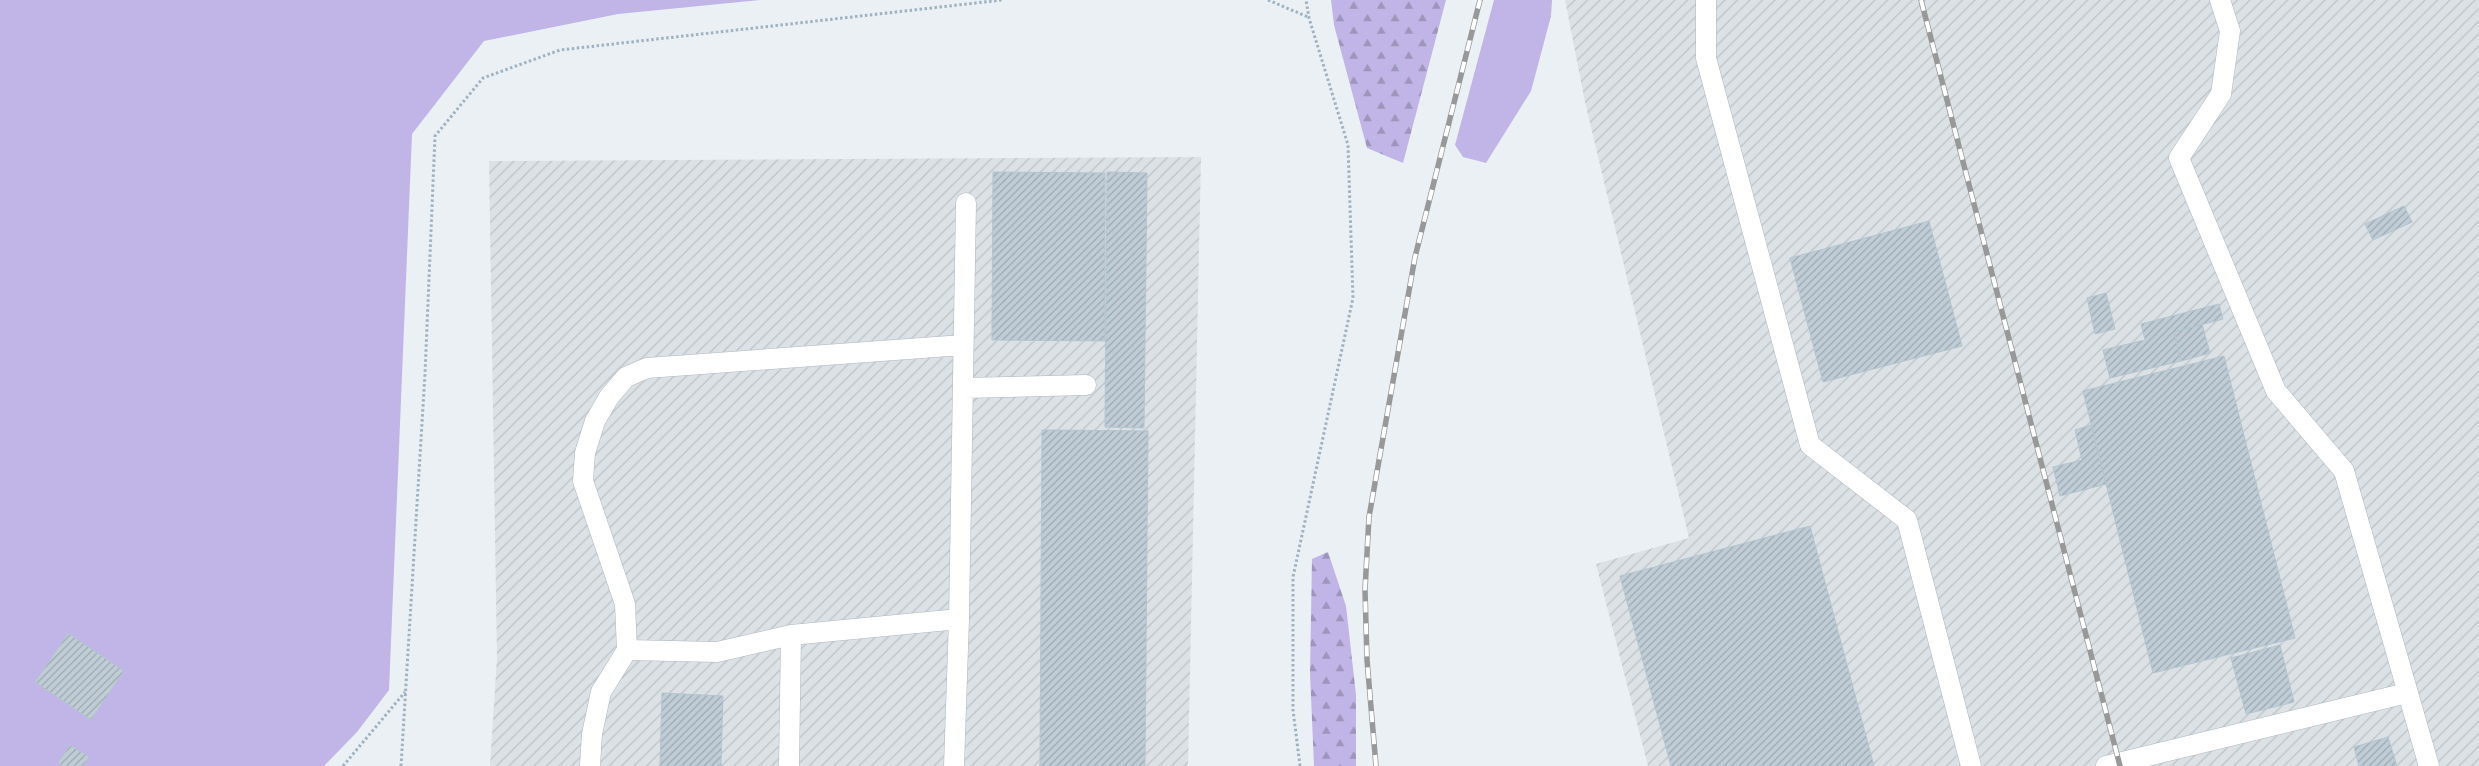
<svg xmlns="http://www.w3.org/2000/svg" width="2479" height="766" font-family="'Work Sans',sans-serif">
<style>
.industrial{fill:url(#industrial-furrows)}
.grass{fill:#c0b5e6}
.forest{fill:url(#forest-firs)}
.building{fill:url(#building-hatch);stroke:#b3c5d0}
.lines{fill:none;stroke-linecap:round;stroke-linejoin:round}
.lane-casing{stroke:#adb8c0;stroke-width:21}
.path{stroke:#9fb2c1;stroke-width:3;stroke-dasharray:2.5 2.5;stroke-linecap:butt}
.lane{stroke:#fff;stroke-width:20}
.rail-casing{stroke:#989898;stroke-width:5.5}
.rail{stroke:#fff;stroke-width:4;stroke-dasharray:11;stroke-linecap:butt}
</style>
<defs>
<pattern id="industrial-furrows" width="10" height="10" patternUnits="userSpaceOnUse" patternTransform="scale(1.25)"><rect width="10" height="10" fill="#dbe1e4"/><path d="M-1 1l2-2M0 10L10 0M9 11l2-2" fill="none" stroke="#bdc2c5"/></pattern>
<pattern id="forest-firs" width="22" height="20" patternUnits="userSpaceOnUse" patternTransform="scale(1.25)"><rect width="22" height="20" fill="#c0b5e6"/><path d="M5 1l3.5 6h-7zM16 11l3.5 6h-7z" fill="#9d95bc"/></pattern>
<pattern id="building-hatch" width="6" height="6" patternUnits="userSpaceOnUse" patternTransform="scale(1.25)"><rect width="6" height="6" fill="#c0cdd6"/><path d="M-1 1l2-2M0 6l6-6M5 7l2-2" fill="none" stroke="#9da8b0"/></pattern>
</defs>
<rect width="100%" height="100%" fill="#eaf0f4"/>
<path class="industrial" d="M 1565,0 L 2479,0 L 2479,766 L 1648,766 L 1596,564 L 1689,538 L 1585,102 Z
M 1201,157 L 1188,766 L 490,766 L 497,658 L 489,161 Z"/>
<path class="grass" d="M 0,0 L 760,0 L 618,14 L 484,41 L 412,134 L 389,690 L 357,732 L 324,766 L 0,766 Z
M 1494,0 L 1552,0 L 1551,16 L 1531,91 L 1486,163 L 1463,157 L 1455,145 Z"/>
<path class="forest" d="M 1331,0 L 1446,0 L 1403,163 L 1367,148 L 1334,25 Z
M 1328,552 L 1346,606 L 1356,695 L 1356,766 L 1314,766 L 1310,673 L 1312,559 Z"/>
<path class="building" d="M 993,172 L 1105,173 L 1105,341 L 992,340 Z
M 1107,172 L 1147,173 L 1144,428 L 1105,427 Z
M 2404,206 L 2412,222 L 2373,240 L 2365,224 Z
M 1929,221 L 1962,346 L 1823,382 L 1790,258 Z
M 2106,293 L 2115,329 L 2095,334 L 2087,298 Z
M 2219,304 L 2223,319 L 2174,332 L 2181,361 L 2110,378 L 2103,350 L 2145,340 L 2141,324 Z
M 2202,324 L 2210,353 L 2181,361 L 2174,332 Z
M 2224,356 L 2295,638 L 2153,673 L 2083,391 Z
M 2091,425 L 2106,484 L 2060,496 L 2053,467 L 2082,460 L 2075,430 Z
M 1042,430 L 1148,431 L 1145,766 L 1040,766 Z
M 1810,526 L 1874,766 L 1671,766 L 1620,576 Z
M 68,633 L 124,671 L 91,720 L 35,682 Z
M 2280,645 L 2294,702 L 2246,714 L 2231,658 Z
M 662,693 L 723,696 L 721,766 L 660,766 Z
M 2388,737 L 2397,766 L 2359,766 L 2354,747 Z
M 70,745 L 89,757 L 83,766 L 63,766 L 58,763 Z"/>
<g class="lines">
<defs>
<path id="lane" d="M 1706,0 L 1706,58 L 1810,445 L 1907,520 L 1971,766
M 2220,0 L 2230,31 L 2221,94 L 2179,158 L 2276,391 L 2344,471 L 2429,766
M 963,388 L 1086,385
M 627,650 L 625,604 L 583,481 L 585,453 L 595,421 L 609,397 L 626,377 L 647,368 L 963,345
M 590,766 L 592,734 L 601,692 L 627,650 L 717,652 L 791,635 L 959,619
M 789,766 L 791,635
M 954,766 L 959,619 L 966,203
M 2106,766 L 2407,693"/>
</defs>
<use href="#lane" class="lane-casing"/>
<path class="path" d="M 1268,0 L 1308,17
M 343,766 L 405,692
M 401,766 L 425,374 L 435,136 L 483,78 L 560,50 L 1002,0
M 1300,766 L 1293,710 L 1293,577 L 1353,298 L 1348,145 L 1309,18 L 1306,0"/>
<use href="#lane" class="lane"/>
<defs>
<path id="rail" d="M 1921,0 L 2120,766
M 1376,766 L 1367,660 L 1365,590 L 1369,517 L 1415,257 L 1480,0"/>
</defs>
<use href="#rail" class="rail-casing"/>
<use href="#rail" class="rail"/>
</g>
</svg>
